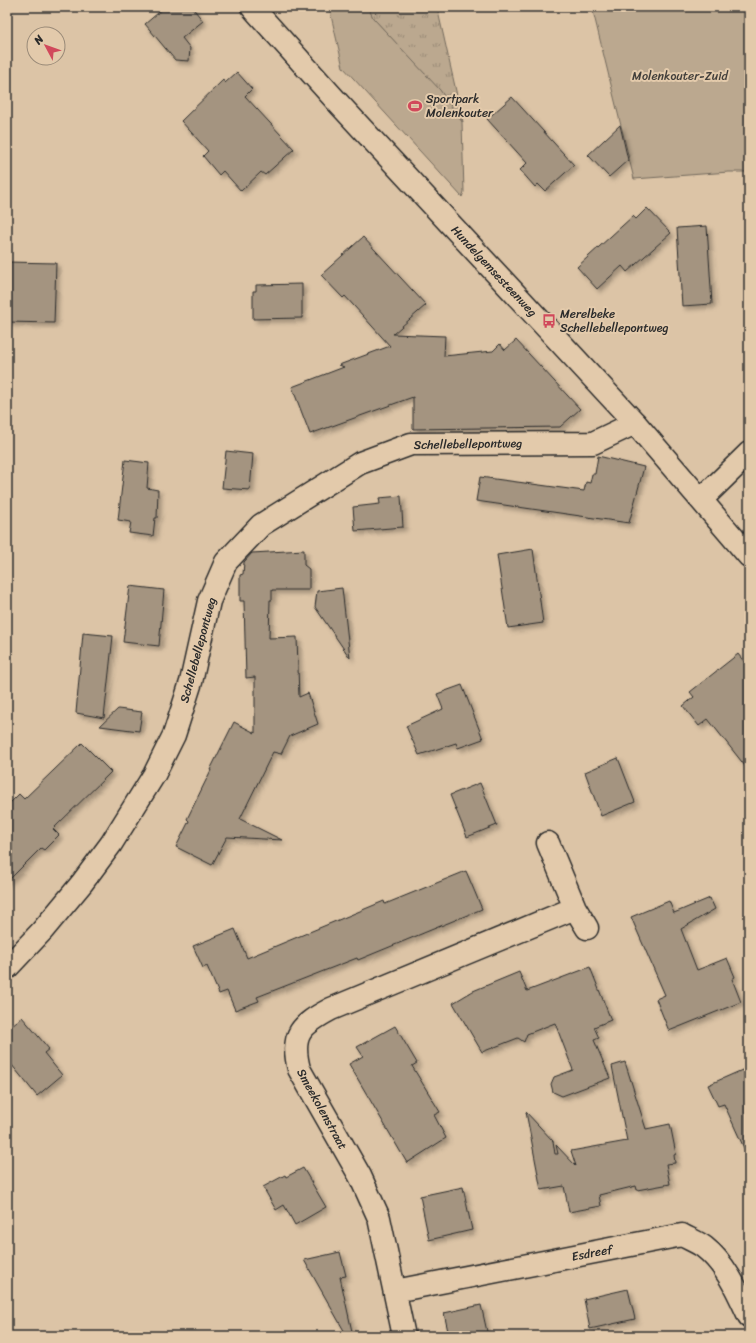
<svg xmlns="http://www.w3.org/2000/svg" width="756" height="1343" font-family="Sriracha,sans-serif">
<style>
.grass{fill:url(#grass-tufts);stroke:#736a5d}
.green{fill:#bba88f;stroke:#736a5d}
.building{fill:#a49480;stroke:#2b2b2b;filter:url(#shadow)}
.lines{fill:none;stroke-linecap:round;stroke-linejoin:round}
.minor-casing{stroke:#2b2b2b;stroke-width:25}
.secondary-casing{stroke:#2b2b2b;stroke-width:25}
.minor{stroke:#e3caab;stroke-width:22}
.secondary{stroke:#e3caab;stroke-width:22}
.labels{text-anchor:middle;stroke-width:4;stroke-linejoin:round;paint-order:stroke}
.park-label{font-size:12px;fill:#413e3a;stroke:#e3caab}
.poi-label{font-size:12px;fill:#2b2b2b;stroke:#e3caab;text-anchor:start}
.street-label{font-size:12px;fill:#2b2b2b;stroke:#e3caab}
</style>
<defs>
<pattern id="grass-tufts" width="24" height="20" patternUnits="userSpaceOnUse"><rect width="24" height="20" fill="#bba88f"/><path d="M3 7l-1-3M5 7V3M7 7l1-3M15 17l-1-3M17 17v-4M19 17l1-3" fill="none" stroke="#988975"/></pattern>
<filter id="shadow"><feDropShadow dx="3.5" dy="3.5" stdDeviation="2" flood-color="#0004"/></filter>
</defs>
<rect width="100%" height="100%" fill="#dcc4a6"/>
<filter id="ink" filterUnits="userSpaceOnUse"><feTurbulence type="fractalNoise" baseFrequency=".025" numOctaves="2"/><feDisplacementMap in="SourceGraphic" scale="8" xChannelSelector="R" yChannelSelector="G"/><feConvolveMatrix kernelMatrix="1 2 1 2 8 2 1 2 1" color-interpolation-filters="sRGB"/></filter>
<g filter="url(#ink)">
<path class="grass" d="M 368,7 L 437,7 L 463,122 L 440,91 L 373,18 Z"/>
<path class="green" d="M 329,7 L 368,7 L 373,18 L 440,90 L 462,122 L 464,192 L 462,197 L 343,67 Z
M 592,7 L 749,7 L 749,172 L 729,172 L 634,179 Z"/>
<path class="building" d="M 165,7 L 192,7 L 203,21 L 182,38 L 190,48 L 189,61 L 175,60 L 145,24 Z
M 237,72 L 252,89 L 245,96 L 294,149 L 265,175 L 261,172 L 241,191 L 223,171 L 219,175 L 203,156 L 208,151 L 181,121 L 223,80 L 225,83 Z
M 512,97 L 574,165 L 545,191 L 538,184 L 535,187 L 520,170 L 527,163 L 487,119 Z
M 620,125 L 628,160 L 609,177 L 588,155 Z
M 647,208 L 671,233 L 627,272 L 622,266 L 597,289 L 577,267 L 633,216 L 636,219 Z
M 707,226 L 712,304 L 682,306 L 677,228 Z
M 363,237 L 426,305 L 393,334 L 445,336 L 444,356 L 493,351 L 500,344 L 505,350 L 516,340 L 580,409 L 560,427 L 413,429 L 413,397 L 310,434 L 292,387 L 344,367 L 339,365 L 390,346 L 345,296 L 343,298 L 321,275 Z
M 7,262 L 56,263 L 54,323 L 7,322 Z
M 302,284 L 302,318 L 253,319 L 253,291 L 256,291 L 256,285 Z
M 226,451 L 253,454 L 250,490 L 222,488 Z
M 598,456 L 644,467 L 629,523 L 476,501 L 480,477 L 584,491 L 586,482 L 590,483 L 592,474 L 595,474 Z
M 125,460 L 149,463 L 147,488 L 158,490 L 157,518 L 155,518 L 153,536 L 129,533 L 131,522 L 118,520 Z
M 401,496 L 403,527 L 355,531 L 353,507 L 380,504 L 379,498 Z
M 533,549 L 543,623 L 508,628 L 497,555 Z
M 304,550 L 304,565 L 309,569 L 309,590 L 272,590 L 272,600 L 270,600 L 269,638 L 297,637 L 299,697 L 308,693 L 318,724 L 290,736 L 281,754 L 273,752 L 240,819 L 282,840 L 227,837 L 212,865 L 176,847 L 189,821 L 187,819 L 211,770 L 210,770 L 234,722 L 255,733 L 255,677 L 246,678 L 244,601 L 240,601 L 240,575 L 243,574 L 244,562 L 252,553 Z
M 130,586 L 164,590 L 159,646 L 123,642 Z
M 342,588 L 350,658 L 315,607 L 317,591 Z
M 83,633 L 113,636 L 104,718 L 76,713 Z
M 738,654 L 749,668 L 749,771 L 708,719 L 699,726 L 683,706 L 694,697 L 690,692 Z
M 462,685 L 483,739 L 458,748 L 456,743 L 419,755 L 406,726 L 443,709 L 437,694 Z
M 118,709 L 142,712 L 139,731 L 100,726 Z
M 82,743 L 111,772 L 53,829 L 59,835 L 44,850 L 41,848 L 7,882 L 7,806 L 19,794 L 24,799 Z
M 618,758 L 635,802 L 601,816 L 585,772 Z
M 480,783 L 497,825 L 467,837 L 450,795 Z
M 466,871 L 482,909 L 358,960 L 357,958 L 257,997 L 259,1001 L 235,1010 L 227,991 L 219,994 L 207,966 L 203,968 L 193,946 L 235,929 L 247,958 L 384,901 L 385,904 Z
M 710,898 L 715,909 L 681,929 L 697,970 L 727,958 L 735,977 L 732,979 L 741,1002 L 669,1031 L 656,999 L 665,995 L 631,917 L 669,901 L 674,913 Z
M 590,967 L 611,1020 L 594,1027 L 599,1038 L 594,1040 L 610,1078 L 562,1096 L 553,1092 L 551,1084 L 554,1077 L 573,1070 L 555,1023 L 527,1034 L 524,1042 L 518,1038 L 482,1052 L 453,1003 L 473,991 L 519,972 L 527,991 Z
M 22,1017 L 49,1049 L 44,1053 L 62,1075 L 37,1096 L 7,1059 L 7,1029 Z
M 395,1026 L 417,1063 L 412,1066 L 440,1112 L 434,1115 L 446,1138 L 407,1163 L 349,1064 L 363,1056 L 357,1047 Z
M 625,1062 L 646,1129 L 670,1124 L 676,1154 L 674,1155 L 675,1163 L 666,1164 L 670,1184 L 637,1190 L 636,1186 L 599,1195 L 601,1206 L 569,1212 L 564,1186 L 541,1190 L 526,1112 L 553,1141 L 555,1154 L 558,1154 L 556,1145 L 576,1166 L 571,1151 L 627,1141 L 612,1066 Z
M 749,1067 L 749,1159 L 724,1104 L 718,1106 L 708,1085 Z
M 303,1168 L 326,1207 L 295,1225 L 284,1205 L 276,1210 L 263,1187 L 285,1175 L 286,1177 Z
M 463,1187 L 472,1230 L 429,1240 L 420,1196 Z
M 340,1252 L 346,1276 L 340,1277 L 353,1336 L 347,1336 L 304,1260 Z
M 628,1289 L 635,1319 L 590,1329 L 584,1299 Z
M 481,1305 L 488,1336 L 449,1336 L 444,1313 Z"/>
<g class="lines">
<defs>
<path id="minor" d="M 702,499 L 749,453
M 548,843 L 575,908 L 587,928
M 7,968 L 42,931 L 82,883 L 111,844 L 154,775 L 174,735 L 191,682 L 209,601 L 226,562 L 261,525 L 360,463 L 411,444 L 593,443 L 635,423
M 395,1291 L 682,1235 C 689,1239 697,1242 704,1247 C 726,1264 738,1292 749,1316
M 404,1336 L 379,1218 L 360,1176 L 299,1069 C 290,1034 301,1025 331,1009 L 575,908"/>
<path id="secondary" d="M 252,7 L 340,105 L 635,423 L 749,556"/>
</defs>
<use href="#minor" class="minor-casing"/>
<use href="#secondary" class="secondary-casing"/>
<use href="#minor" class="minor"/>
<use href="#secondary" class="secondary"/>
</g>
</g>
<defs>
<symbol id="stadium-bare" viewBox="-9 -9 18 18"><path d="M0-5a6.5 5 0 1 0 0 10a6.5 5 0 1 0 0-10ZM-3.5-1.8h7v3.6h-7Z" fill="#d1495b" stroke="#e3caab" stroke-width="2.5" paint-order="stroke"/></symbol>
<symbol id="bus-bare" viewBox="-9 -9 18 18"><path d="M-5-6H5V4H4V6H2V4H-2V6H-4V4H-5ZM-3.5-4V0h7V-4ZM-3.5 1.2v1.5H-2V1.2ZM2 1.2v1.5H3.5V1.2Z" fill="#d1495b" stroke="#e3caab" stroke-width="2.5" paint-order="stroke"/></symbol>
</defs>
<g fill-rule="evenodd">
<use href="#stadium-bare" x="405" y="96" width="20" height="20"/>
<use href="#bus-bare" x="539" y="311" width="20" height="20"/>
</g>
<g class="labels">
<g class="park-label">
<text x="680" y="80">Molenkouter-Zuid</text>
</g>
<g class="poi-label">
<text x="426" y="103">Sportpark<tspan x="426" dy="14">Molenkouter</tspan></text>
<text x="560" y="318">Merelbeke<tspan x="560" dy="14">Schellebellepontweg</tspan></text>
</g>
<g class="street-label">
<text transform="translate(494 271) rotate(47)" y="4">Hundelgemsesteenweg</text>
<text transform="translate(468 444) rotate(-1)" y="4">Schellebellepontweg</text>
<text transform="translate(198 650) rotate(-75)" y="4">Schellebellepontweg</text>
<text transform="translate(322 1109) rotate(61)" y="4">Smeekolenstraat</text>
<text transform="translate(592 1253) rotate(-11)" y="4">Esdreef</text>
</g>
</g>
<rect width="756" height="1343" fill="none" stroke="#e3caab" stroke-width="24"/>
<rect x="12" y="12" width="732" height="1319" fill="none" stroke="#2b2b2b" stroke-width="1.5" filter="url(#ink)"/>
<g transform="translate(46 46) rotate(311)"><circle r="19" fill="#e3caab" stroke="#998a78"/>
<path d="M0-3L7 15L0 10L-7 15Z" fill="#d1495b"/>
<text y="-6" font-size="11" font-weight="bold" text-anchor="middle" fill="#2b2b2b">N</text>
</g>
</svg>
